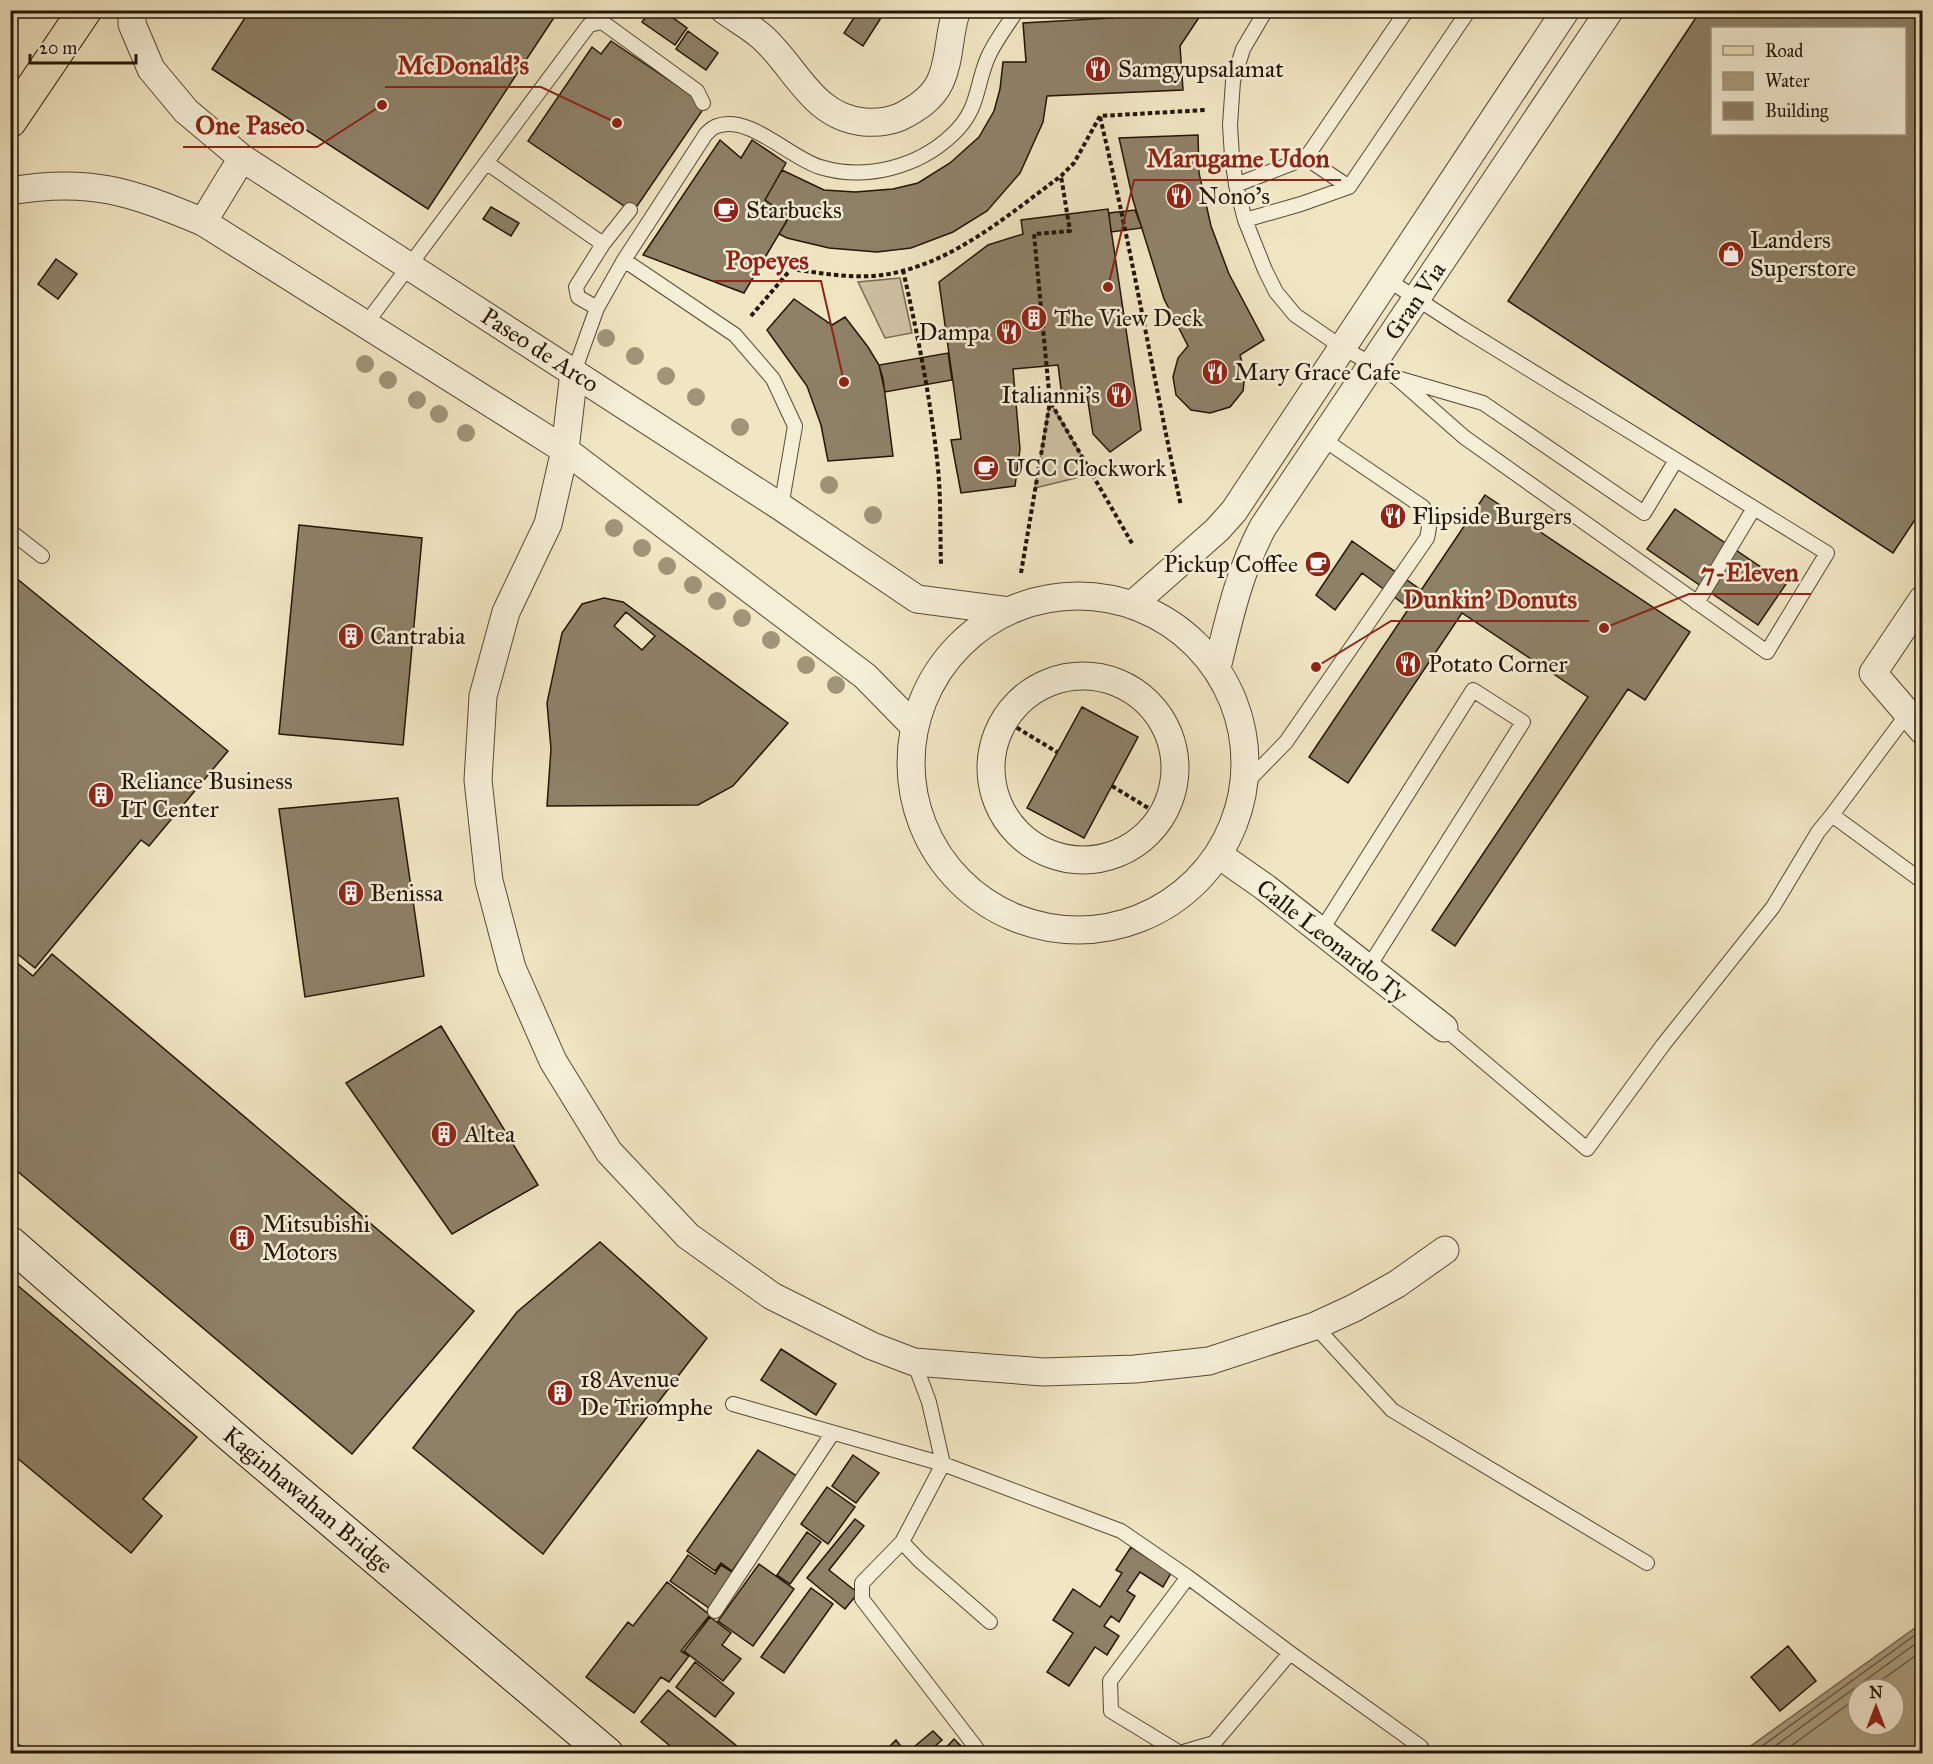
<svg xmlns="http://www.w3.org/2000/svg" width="1933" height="1764" font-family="'IM FELL Great Primer',serif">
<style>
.green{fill:#cec2a3;stroke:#786b54;stroke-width:1.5}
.water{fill:#ab9f83;stroke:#746751;stroke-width:1.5;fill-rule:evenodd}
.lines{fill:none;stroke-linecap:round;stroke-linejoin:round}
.shore{stroke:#665a44;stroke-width:1.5}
.building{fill:#8e8168;stroke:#221406;stroke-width:1.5;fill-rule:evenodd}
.lane-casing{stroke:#564835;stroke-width:16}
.street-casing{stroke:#564835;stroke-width:29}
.secondary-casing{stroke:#221406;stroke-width:35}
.primary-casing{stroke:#221406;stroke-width:35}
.path{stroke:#221406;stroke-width:4;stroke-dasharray:4.5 3;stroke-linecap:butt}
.lane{stroke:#f6efd8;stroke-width:14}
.street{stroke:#f6efd8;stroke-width:27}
.secondary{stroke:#f6efd8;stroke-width:33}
.primary{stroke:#f1e6c3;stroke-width:33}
.tree{fill:#a09479}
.labels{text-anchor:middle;stroke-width:5;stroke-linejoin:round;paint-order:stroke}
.poi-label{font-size:24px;fill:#221406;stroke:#f6efd8;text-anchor:start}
.street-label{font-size:24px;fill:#221406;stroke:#f6efd8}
.leader{fill:none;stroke:#8f2418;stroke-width:2}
.callout-dot{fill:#8f2418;stroke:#f6efd8;stroke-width:2}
.callout-label{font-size:26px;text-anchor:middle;font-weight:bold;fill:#8f2418;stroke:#f6efd8;stroke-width:5;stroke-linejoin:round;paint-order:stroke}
</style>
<rect width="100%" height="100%" fill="#f1e6c3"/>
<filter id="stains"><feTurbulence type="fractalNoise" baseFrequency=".00333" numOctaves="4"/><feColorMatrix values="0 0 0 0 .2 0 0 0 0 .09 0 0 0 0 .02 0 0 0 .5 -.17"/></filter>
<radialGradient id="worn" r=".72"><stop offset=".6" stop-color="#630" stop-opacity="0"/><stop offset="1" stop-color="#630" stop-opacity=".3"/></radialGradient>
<path class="green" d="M 900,278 L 912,333 L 885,338 L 858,282 Z
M 1050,402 L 1092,474 L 1035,488 Z"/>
<path class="water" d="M 1922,1623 L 1922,1753 L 1741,1753 ZM 1858,1689 L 1894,1689 L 1894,1725 L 1858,1725 Z"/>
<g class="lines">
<path class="shore" d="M 1869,1689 L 1922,1651
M 1751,1754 L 1922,1630
M 1764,1754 L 1922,1639
M 1780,1754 L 1858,1697"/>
</g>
<path class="building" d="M 250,10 L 559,10 L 428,209 L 212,69 Z
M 651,10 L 662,10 L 687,28 L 675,45 L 642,22 Z
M 859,10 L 886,10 L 863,46 L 844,33 Z
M 1101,10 L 1204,10 L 1180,46 L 1183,90 L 1047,96 L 1043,122 L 1020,173 L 987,211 L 953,232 L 911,248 L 877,252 L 829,248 L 787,238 L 779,234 L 789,217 L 765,200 L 782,170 L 824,190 L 855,192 L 893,189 L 918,183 L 950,163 L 979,137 L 994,111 L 1000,89 L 1003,62 L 1026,62 L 1023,23 L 1113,18 Z
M 1701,10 L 1922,10 L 1922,509 L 1893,553 L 1508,301 ZM 1712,28 L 1904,28 L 1904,134 L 1712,134 Z
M 688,31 L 718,53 L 706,70 L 676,49 Z
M 611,41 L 706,105 L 633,212 L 528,141 L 592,47 L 601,54 Z
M 1198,135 L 1199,173 L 1211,226 L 1229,274 L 1264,340 L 1240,355 L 1245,374 L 1243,391 L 1230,407 L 1210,413 L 1191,410 L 1176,395 L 1173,377 L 1178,358 L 1188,346 L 1164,299 L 1133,200 L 1119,138 Z
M 720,140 L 741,158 L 752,140 L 786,163 L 765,200 L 789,217 L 744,293 L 643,255 Z
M 491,207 L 519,223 L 511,236 L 483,219 Z
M 1108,209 L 1141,430 L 1110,452 L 1093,434 L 1087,395 L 1062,397 L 1058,365 L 1013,369 L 1020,449 L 1015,486 L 961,493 L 951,440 L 961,439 L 939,282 L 988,245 L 1023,234 L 1021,220 Z
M 1135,210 L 1142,228 L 1111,232 L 1109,213 Z
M 56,259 L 77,274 L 58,299 L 38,284 Z
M 794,299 L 832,325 L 845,317 L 868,347 L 879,365 L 883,379 L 893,456 L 828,461 L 821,425 L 807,386 L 767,330 Z
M 948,353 L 952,380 L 885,392 L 879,365 Z
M 1485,495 L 1690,632 L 1645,700 L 1628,689 L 1455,946 L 1432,930 L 1588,697 L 1462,613 L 1348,783 L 1309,757 Z
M 1675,509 L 1786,584 L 1758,625 L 1647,549 Z
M 299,525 L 422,538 L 403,745 L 279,734 Z
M 1352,541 L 1421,590 L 1409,608 L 1362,573 L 1335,610 L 1316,595 Z
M 10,573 L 228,751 L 149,846 L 141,840 L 35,968 L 10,948 Z
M 604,598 L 623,602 L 788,723 L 733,786 L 698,805 L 547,806 L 551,749 L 547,703 L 562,633 L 582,604 Z
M 626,612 L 655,636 L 642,650 L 614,626 Z
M 1082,707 L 1138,737 L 1084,838 L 1027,808 Z
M 398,798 L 424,976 L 305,997 L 279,809 Z
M 52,954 L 474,1311 L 352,1454 L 10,1165 L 10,957 L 33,976 Z
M 441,1026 L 538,1185 L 452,1234 L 346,1083 Z
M 600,1242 L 707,1338 L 543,1554 L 413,1448 L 517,1312 Z
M 10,1279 L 197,1437 L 143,1499 L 162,1516 L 131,1553 L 10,1452 Z
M 781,1349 L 836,1384 L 816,1415 L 761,1380 Z
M 758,1450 L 798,1477 L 732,1571 L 721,1563 L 715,1571 L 687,1551 Z
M 853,1455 L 879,1473 L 856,1503 L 832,1486 Z
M 827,1487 L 855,1507 L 828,1544 L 801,1524 Z
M 855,1519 L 864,1526 L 829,1570 L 858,1593 L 845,1609 L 807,1578 Z
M 807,1532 L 821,1542 L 790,1584 L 777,1575 Z
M 1131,1547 L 1171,1573 L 1163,1587 L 1140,1572 L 1127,1591 L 1135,1596 L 1119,1622 L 1111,1616 L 1104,1626 L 1119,1636 L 1107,1655 L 1095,1647 L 1069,1686 L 1047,1672 L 1073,1633 L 1053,1620 L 1073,1589 L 1100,1607 L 1122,1573 L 1116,1570 Z
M 688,1555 L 715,1574 L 721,1565 L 734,1573 L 709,1608 L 670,1581 Z
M 759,1564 L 794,1589 L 753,1646 L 718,1621 Z
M 667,1582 L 710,1615 L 681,1651 L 689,1656 L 669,1682 L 661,1677 L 634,1713 L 586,1677 L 628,1622 L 633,1626 Z
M 811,1588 L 833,1604 L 784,1673 L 761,1657 Z
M 710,1617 L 731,1633 L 722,1645 L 741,1659 L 723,1681 L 684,1651 Z
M 1788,1646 L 1816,1681 L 1780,1711 L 1751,1677 Z
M 695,1662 L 734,1693 L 715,1717 L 676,1687 Z
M 668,1690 L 738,1747 L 733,1754 L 680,1754 L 641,1722 Z
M 933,1731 L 942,1740 L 926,1754 L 921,1754 L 915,1746 Z
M 954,1739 L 969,1754 L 940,1754 Z
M 896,1740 L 907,1754 L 882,1754 Z"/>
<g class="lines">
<defs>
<path id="lane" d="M 1266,10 L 1243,49 L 1233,81 L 1230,125 L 1232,157 L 1236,185 L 1245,220 L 1265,270 L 1276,292 L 1295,315 L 1343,348 L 1397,378 L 1483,403 L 1644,513 L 1676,460
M 1306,158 L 1349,187 L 1469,10
M 487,163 L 603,244
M 1236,185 L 1306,158 L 1407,10
M 1245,220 L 1301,204 L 1349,187
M 624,260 L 735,335 L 773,379 L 795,426 L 781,507
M 1388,280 L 1462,328 L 1827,553 L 1767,652 L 1464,437 L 1397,378
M 597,308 L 578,297 L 576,287 L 603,244 L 630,210
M 365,325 L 589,25 L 601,22 L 605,24 L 697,91 L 703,103
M 574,372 L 597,308 L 624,260 L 706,134 C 709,131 713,127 717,126 C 749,114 790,158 820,167 C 866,181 918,167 952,135 C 980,109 975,87 988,57 C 995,41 1007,26 1017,10
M 10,531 L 42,556
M 1697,603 L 1754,508
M 1908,713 L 1832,815 L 1922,881
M 1245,784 L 1286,742 L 1427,538 C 1430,525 1431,518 1423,507 L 1323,439
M 1321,931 L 1473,690 L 1523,722 L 1368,968
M 1444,1028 L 1587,1149 L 1663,1045 L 1773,907 L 1818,832 L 1832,815
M 1315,1326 L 1392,1410 L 1647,1563
M 914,1362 L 929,1402 L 943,1464 L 1121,1531 L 1188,1577 L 1290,1653 L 1421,1747 L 1422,1754
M 733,1404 L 943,1464 L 902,1542 L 920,1561 L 990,1622
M 902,1542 L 862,1583 L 862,1599 L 981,1754
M 1188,1577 L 1110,1681 L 1111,1711 L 1180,1753 L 1214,1743 L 1290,1653
M 715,1611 L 832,1434
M 10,1749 L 22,1754"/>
<path id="street" d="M 132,10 L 132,24 L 151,69 L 186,111 L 242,158 L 781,507 L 917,599 L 1009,611
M 724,10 C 736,19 751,27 762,37 C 796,67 812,117 864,122 C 877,123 888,122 900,117 C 916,109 932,99 940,82 C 951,59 948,33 957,10
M 10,191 C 90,177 131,192 203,222 L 565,450 L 865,676 L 914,726
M 203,222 L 242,158
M 574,372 L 565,450 L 548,524 L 506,612 L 483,696 L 478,780 L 489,881 L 512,968 L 553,1061 L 609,1152 L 688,1236 L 772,1296 L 872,1346 L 914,1362 L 1043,1372 L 1135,1369 L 1209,1361 L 1315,1326 L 1354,1308 L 1397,1284 L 1445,1250
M911 763a167 167 0 1 1 334 0a167 167 0 1 1-334 0Z
M 1922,600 L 1873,673 L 1922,730
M 1132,605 L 1217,530 L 1234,511 L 1566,10
M 1217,668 C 1229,619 1239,572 1263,527 L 1610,10
M991 768a92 92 0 1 1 184 0a92 92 0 1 1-184 0Z
M 1219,855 L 1266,888 L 1444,1028"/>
<path id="secondary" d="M 10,1243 L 235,1439 L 607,1754"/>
<path id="primary" d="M 10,121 L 85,10"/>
</defs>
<use href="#lane" class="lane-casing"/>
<use href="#street" class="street-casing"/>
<use href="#secondary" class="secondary-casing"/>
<use href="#primary" class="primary-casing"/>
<path class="path" d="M 1100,117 C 1131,246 1153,376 1181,506
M 903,270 C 918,336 931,401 938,468 C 941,500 940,533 941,564
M 751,316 L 791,269 C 821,273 852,279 882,275 C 950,266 1008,215 1061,176 L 1074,163 L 1100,116 L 1206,110
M 1051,403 L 1133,545
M 1021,573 L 1050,402 L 1034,234 L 1070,231 L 1061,176
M 1004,720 L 1057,752
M 1112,786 L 1163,817"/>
<use href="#lane" class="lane"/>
<use href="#street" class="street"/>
<use href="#secondary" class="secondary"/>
<use href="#primary" class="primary"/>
</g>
<g class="tree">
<circle cx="606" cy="338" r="9"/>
<circle cx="635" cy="356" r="9"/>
<circle cx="365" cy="364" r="9"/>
<circle cx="666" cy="376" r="9"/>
<circle cx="388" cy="380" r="9"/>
<circle cx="696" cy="397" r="9"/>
<circle cx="417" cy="400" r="9"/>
<circle cx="439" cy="414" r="9"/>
<circle cx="740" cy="427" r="9"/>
<circle cx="466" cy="433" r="9"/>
<circle cx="829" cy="485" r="9"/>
<circle cx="873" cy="515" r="9"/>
<circle cx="614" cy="528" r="9"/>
<circle cx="642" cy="548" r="9"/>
<circle cx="667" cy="566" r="9"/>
<circle cx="693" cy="585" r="9"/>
<circle cx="717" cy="601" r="9"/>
<circle cx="742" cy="618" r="9"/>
<circle cx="771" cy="640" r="9"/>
<circle cx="806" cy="665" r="9"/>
<circle cx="836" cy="685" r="9"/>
</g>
<defs>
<symbol id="restaurant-disc" viewBox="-11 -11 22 22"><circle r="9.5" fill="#8f2418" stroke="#f6efd8"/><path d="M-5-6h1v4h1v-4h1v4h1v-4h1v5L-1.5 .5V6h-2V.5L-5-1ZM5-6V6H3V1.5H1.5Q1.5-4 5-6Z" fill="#fff"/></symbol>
<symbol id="cafe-disc" viewBox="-11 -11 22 22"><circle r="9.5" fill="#8f2418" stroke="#f6efd8"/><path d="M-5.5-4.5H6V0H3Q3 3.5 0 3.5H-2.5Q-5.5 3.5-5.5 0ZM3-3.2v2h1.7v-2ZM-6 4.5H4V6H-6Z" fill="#fff"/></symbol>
<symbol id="shop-disc" viewBox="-11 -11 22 22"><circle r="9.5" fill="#8f2418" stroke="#f6efd8"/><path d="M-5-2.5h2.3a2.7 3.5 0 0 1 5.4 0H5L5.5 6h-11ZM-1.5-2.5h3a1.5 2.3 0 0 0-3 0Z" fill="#fff"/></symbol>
<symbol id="building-disc" viewBox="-11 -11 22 22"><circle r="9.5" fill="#8f2418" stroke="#f6efd8"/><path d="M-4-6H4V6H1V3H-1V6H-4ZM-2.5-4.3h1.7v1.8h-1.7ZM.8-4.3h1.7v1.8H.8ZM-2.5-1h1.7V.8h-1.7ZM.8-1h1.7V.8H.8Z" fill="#fff"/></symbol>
</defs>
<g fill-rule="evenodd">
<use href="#restaurant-disc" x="1083" y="54" width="30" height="30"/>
<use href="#restaurant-disc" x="1164" y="181" width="30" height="30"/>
<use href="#cafe-disc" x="711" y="195" width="30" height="30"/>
<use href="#shop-disc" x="1716" y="239" width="30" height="30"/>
<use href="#building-disc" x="1019" y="303" width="30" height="30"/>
<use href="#restaurant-disc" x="994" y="317" width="30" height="30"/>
<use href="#restaurant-disc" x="1200" y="357" width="30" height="30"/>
<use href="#restaurant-disc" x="1104" y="380" width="30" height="30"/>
<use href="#cafe-disc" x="971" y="453" width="30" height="30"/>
<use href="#restaurant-disc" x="1378" y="501" width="30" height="30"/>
<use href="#cafe-disc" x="1303" y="549" width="30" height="30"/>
<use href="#building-disc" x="336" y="621" width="30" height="30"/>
<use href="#restaurant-disc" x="1393" y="649" width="30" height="30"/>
<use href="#building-disc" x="86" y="780" width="30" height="30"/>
<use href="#building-disc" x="336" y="878" width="30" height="30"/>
<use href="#building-disc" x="429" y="1119" width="30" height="30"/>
<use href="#building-disc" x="227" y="1223" width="30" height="30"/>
<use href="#building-disc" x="545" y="1378" width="30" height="30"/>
</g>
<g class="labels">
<g class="poi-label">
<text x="1118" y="77">Samgyupsalamat</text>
<text x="1198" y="204">Nono's</text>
<text x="746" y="218">Starbucks</text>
<text x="1750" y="248">Landers<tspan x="1750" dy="28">Superstore</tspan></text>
<text x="1054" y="326">The View Deck</text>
<text x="990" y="340" text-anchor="end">Dampa</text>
<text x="1234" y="380">Mary Grace Cafe</text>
<text x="1100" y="403" text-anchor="end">Italianni's</text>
<text x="1006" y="476">UCC Clockwork</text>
<text x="1412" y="524">Flipside Burgers</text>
<text x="1298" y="572" text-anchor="end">Pickup Coffee</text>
<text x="370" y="644">Cantrabia</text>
<text x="1428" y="672">Potato Corner</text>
<text x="120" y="789">Reliance Business<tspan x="120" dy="28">IT Center</tspan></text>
<text x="370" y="901">Benissa</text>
<text x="464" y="1142">Altea</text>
<text x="262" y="1232">Mitsubishi<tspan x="262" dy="28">Motors</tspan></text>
<text x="580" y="1387">18 Avenue<tspan x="580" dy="28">De Triomphe</tspan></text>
</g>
<g class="street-label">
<text transform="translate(1415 301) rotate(-56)" y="8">Gran Via</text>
<text transform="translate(540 350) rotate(33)" y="8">Paseo de Arco</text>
<text transform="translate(1332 941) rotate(38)" y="8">Calle Leonardo Ty</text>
<text transform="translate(308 1500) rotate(40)" y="8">Kaginhawahan Bridge</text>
</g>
</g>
<path class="leader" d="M617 123L541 87H385M382 105L317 147H183M1108 287L1134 180H1341M844 382L821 281H713M1604 628L1689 594H1811M1316 667L1391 621H1589"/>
<g class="callout-dot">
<circle cx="617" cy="123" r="6"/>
<circle cx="382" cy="105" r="6"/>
<circle cx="1108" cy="287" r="6"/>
<circle cx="844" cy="382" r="6"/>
<circle cx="1604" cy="628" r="6"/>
<circle cx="1316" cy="667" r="6"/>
</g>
<g class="callout-label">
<text x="463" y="74">McDonald's</text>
<text x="250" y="134">One Paseo</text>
<text x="1238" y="167">Marugame Udon</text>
<text x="767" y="269">Popeyes</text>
<text x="1750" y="581">7-Eleven</text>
<text x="1490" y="608">Dunkin' Donuts</text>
</g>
<rect width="1933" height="1764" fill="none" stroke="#f1e6c3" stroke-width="36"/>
<rect x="12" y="12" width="1909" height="1740" fill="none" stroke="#221406" stroke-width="3"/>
<rect x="18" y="18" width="1897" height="1728" fill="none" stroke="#221406" stroke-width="1.5"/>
<rect x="1711" y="27" width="195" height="108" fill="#f6efd8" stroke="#a19784" stroke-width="1.5"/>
<rect x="1723" y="46" width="30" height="9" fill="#f1e6c3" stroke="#a19784" stroke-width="1.5"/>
<text x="1765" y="57" font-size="18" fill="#221406">Road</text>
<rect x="1723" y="72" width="30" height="18" fill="#ab9f83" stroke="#a19784" stroke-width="1.5"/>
<text x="1765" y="87" font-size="18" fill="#221406">Water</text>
<rect x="1723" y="102" width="30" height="18" fill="#8e8168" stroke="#a19784" stroke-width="1.5"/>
<text x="1765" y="117" font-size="18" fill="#221406">Building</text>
<g transform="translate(1876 1707)"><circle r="28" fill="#f6efd8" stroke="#a19784" stroke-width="1.5"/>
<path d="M0-4.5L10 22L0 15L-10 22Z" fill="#8f2418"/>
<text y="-9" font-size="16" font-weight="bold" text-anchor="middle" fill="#221406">N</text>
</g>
<path d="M30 54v9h106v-9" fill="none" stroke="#221406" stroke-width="3"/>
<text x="39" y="54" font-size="18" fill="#221406" stroke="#f6efd8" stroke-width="4.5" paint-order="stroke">20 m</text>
<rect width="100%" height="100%" filter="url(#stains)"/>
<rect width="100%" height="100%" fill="url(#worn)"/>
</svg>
